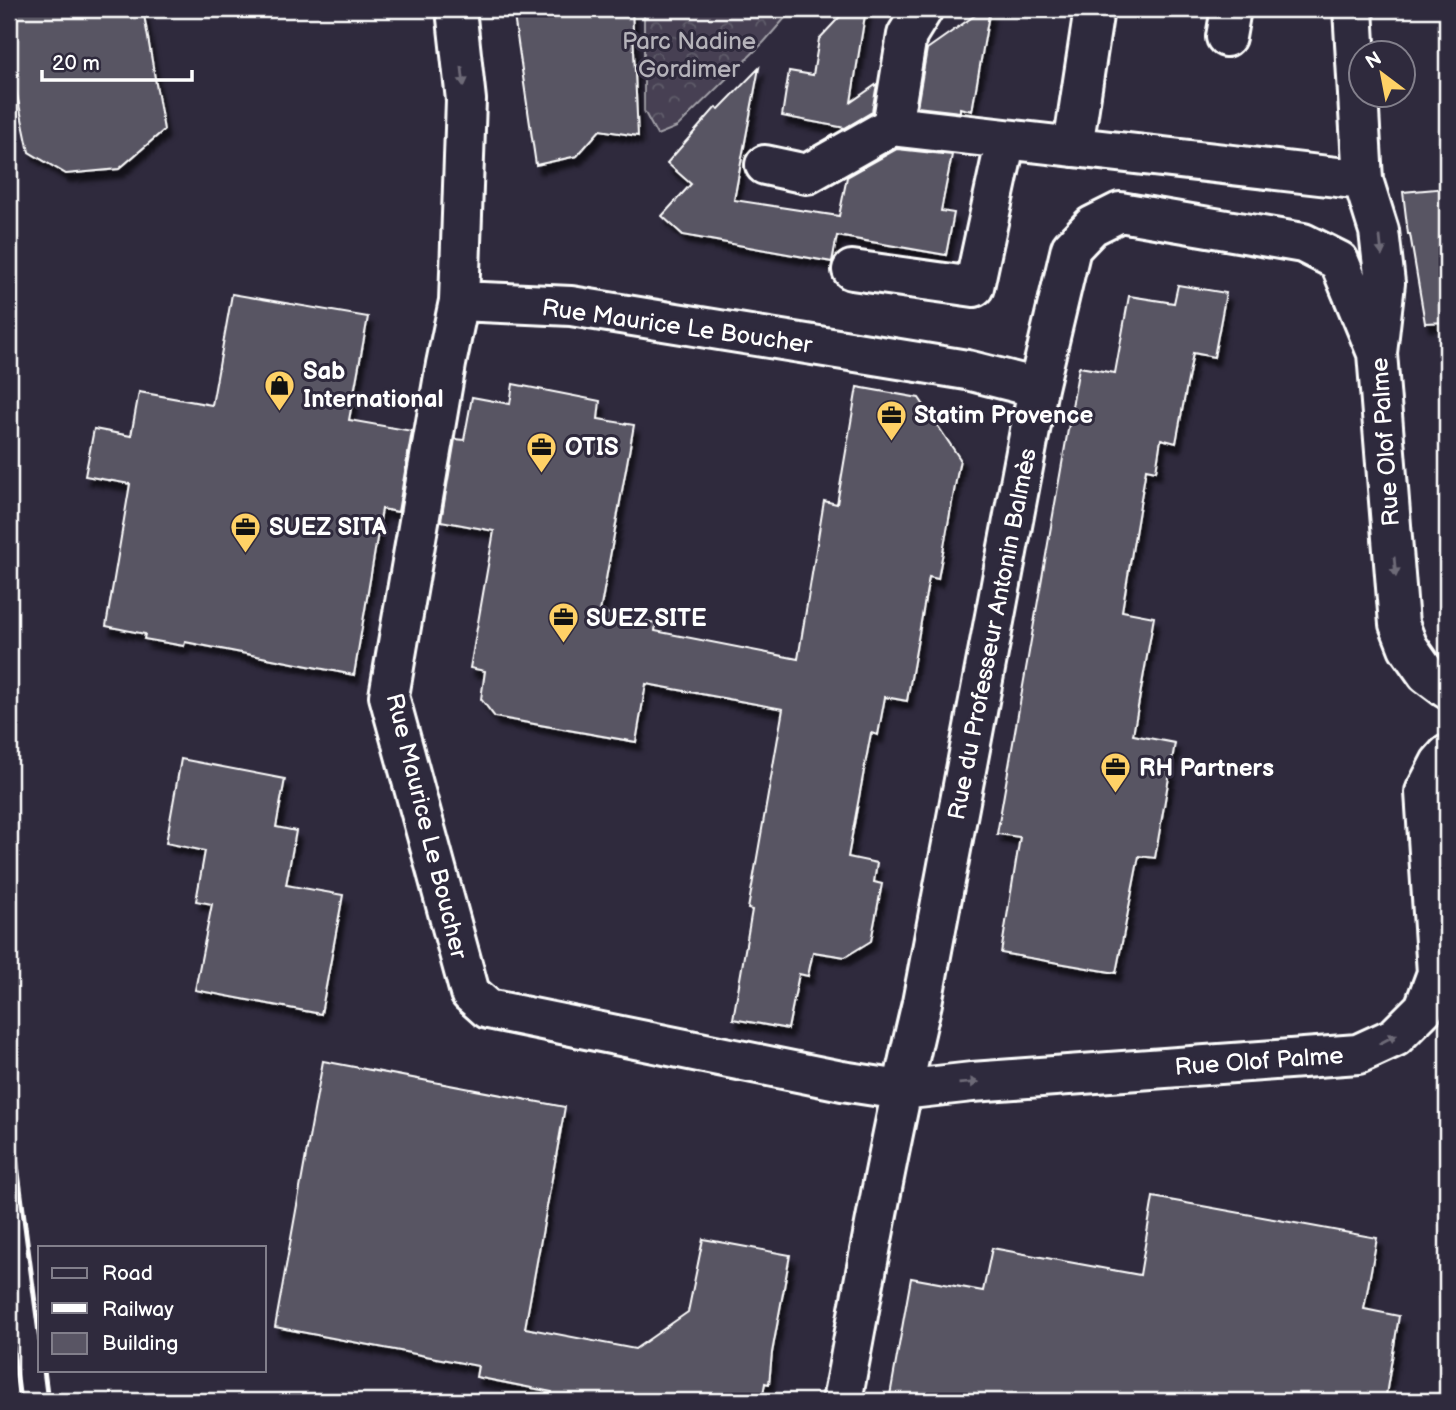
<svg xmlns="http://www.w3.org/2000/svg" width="1456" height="1410" font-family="'Balsamiq Sans',sans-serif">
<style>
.forest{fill:url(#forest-crowns);stroke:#a2a0a8;stroke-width:2}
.building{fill:#595564;stroke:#fff;stroke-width:2;filter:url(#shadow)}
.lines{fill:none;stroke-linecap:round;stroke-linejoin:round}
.minor-casing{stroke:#fff;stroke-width:44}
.minor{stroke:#2f2a3d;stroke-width:38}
.rail{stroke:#fff;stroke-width:5}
.oneway{fill:#6d6a77}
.labels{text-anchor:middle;stroke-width:6;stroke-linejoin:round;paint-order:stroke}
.park-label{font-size:24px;fill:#b5b3ba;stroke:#2f2a3d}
.street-label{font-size:24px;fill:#fff;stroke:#2f2a3d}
.poi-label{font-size:24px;font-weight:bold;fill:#fff;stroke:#2f2a3d;text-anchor:start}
</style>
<defs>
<pattern id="forest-crowns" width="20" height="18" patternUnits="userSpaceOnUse" patternTransform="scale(1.75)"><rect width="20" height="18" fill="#464152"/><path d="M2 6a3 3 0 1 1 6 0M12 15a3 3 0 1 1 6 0" fill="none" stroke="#625e6c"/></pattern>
<filter id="shadow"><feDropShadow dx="4.5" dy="8" stdDeviation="2" flood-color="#0009"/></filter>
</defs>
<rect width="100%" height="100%" fill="#2f2a3d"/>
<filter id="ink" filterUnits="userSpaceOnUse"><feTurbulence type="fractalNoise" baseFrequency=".0143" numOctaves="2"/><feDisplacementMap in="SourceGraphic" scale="14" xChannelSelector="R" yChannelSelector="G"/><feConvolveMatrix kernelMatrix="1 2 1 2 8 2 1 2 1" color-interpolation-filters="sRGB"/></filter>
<g filter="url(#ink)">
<path class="forest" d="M 644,9 L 793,9 L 764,42 L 677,127 L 657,135 L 644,111 Z"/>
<path class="building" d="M 9,9 L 143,9 L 164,130 L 119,169 L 66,174 L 29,152 L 9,57 Z
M 513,9 L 632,9 L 638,136 L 600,130 L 577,156 L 536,165 Z
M 847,9 L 866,9 L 851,102 L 877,84 L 872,112 L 845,128 L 782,116 L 789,71 L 813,75 L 819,39 Z
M 984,9 L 990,9 L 972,111 L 960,108 L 960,112 L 917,107 L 927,49 Z
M 759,68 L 734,200 L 839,216 L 847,177 L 897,149 L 952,155 L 941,211 L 954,213 L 946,255 L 837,236 L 832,262 L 683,235 L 662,216 L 691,184 L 667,163 L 716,107 L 719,109 Z
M 1447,188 L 1447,322 L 1425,323 L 1410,234 L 1408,234 L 1403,192 Z
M 1178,285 L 1226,293 L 1214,357 L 1193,353 L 1176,443 L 1161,439 L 1156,471 L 1146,469 L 1122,611 L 1154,617 L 1133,735 L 1175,743 L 1155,858 L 1139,856 L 1116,973 L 1001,953 L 1020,837 L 997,834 L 1079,367 L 1115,373 L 1129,296 L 1174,303 Z
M 232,294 L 368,317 L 349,420 L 412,431 L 398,512 L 382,509 L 354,675 L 185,642 L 184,646 L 144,639 L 145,634 L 106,626 L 130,484 L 85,476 L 94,429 L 131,436 L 139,392 L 212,405 Z
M 513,384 L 600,401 L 598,419 L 634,425 L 600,612 L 656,623 L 655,631 L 798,659 L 824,501 L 837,504 L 857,387 L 919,398 L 960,459 L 938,579 L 929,577 L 907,701 L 885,697 L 878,735 L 871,733 L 848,857 L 877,863 L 874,882 L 882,884 L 871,941 L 845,957 L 813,952 L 808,976 L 799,974 L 788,1029 L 733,1019 L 752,910 L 748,909 L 783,709 L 646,684 L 636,742 L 495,717 L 481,699 L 485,671 L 470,668 L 494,531 L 441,521 L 455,439 L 464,440 L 472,397 L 510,404 Z
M 181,759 L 285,779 L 276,827 L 296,831 L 286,885 L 343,895 L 321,1014 L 195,990 L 212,904 L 196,901 L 205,851 L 166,843 Z
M 323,1061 L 565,1107 L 525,1328 L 635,1349 L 688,1312 L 703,1239 L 790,1255 L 772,1353 L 769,1384 L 765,1383 L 762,1401 L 551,1401 L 552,1392 L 476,1377 L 478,1366 L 275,1327 Z
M 1153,1197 L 1377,1238 L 1364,1309 L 1399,1316 L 1385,1401 L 889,1401 L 911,1278 L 983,1291 L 992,1248 L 1140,1275 Z"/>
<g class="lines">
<defs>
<path id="minor" d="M 456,9 L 466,100 L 459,301
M 1353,9 L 1363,180 L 1379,231 L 1385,283 L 1377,353 L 1399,624 L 1408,647 L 1427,674 L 1447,689
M 1226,37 L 1231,9
M 892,126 L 1363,180
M 892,126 L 907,35 L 923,9
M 1073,147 L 1094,9
M 765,165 L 807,174 L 892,126
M 852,270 L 974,287 L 1006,139
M 1038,388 L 967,370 L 571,306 L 459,301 L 446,364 L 389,696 L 470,993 L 488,1009 L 842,1081 L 901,1090 L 972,1082 L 1358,1054 L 1395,1037 L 1424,1008 L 1437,973 L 1425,792 L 1440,763 L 1447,755
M 842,1401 C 867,1268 890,1135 922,1003 L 1038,388 L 1071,248 L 1092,226 L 1120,212 L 1303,243 L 1339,261 L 1377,353"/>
</defs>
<use href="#minor" class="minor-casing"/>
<use href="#minor" class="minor"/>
<path class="rail" d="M 9,1103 L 40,1341
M 9,1318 L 20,1401
M 44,1370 L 48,1401"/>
</g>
<defs><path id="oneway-solid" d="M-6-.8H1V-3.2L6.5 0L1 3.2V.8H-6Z" transform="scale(1.75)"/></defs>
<g class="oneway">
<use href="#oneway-solid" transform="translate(463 77) rotate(84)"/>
<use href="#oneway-solid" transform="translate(1381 246) rotate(84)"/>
<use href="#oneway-solid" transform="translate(1395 567) rotate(85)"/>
<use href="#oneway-solid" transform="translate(1388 1039) rotate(-28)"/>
<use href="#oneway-solid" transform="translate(969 1083) rotate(-5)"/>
</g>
</g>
<defs>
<symbol id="shop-pin" viewBox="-11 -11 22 30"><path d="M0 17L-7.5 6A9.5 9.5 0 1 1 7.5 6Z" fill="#ffd166" stroke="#2f2a3d"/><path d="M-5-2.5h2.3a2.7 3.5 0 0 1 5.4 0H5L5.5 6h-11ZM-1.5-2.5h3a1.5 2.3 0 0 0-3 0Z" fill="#111"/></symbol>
<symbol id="office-pin" viewBox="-11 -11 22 30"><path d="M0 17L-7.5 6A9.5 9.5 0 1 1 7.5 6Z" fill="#ffd166" stroke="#2f2a3d"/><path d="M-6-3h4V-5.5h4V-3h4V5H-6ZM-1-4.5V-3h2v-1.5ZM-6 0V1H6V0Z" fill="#111"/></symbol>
</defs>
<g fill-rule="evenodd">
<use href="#shop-pin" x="262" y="368" width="35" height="47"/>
<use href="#office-pin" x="874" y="398" width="35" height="47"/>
<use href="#office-pin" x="524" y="430" width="35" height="47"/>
<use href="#office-pin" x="228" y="510" width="35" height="47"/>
<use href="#office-pin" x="546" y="600" width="35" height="47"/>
<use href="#office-pin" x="1098" y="750" width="35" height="47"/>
</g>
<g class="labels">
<g class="park-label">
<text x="689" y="49">Parc Nadine<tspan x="689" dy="28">Gordimer</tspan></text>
</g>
<g class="street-label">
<text transform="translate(677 326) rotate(8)" y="8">Rue Maurice Le Boucher</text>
<text transform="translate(1385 442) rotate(-94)" y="8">Rue Olof Palme</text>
<text transform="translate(992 634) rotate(-79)" y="8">Rue du Professeur Antonin Balmès</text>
<text transform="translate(427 826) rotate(76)" y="8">Rue Maurice Le Boucher</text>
<text transform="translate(1259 1061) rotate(-4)" y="8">Rue Olof Palme</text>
</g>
<g class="poi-label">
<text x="303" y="379">Sab<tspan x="303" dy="28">International</tspan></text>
<text x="914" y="423">Statim Provence</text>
<text x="565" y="455">OTIS</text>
<text x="269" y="535">SUEZ SITA</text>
<text x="586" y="626">SUEZ SITE</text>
<text x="1139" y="776">RH Partners</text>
</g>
</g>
<rect width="1456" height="1410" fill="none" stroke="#2f2a3d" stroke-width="35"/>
<rect x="18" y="18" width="1421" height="1375" fill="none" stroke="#fff" stroke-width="2.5" filter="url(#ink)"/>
<rect x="38" y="1246" width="228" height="126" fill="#2f2a3d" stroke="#827f8b" stroke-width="2"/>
<rect x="52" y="1268" width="35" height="10" fill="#2f2a3d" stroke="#827f8b" stroke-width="2"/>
<text x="102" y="1280" font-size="21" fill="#ffffff">Road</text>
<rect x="52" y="1303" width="35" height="10" fill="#ffffff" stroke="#827f8b" stroke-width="2"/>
<text x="102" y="1316" font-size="21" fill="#ffffff">Railway</text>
<rect x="52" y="1333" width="35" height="21" fill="#595564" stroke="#827f8b" stroke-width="2"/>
<text x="102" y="1350" font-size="21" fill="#ffffff">Building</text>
<g transform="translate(1382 74) rotate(328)"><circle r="33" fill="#2f2a3d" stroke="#827f8b" stroke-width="2"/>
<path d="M0-5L12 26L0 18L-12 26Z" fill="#ffd166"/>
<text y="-10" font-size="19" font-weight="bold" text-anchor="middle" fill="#ffffff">N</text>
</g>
<path d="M42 70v10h150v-10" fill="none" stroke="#ffffff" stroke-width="3.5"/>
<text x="52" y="70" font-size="21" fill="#ffffff" stroke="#2f2a3d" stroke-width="5" paint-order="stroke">20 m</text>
</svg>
